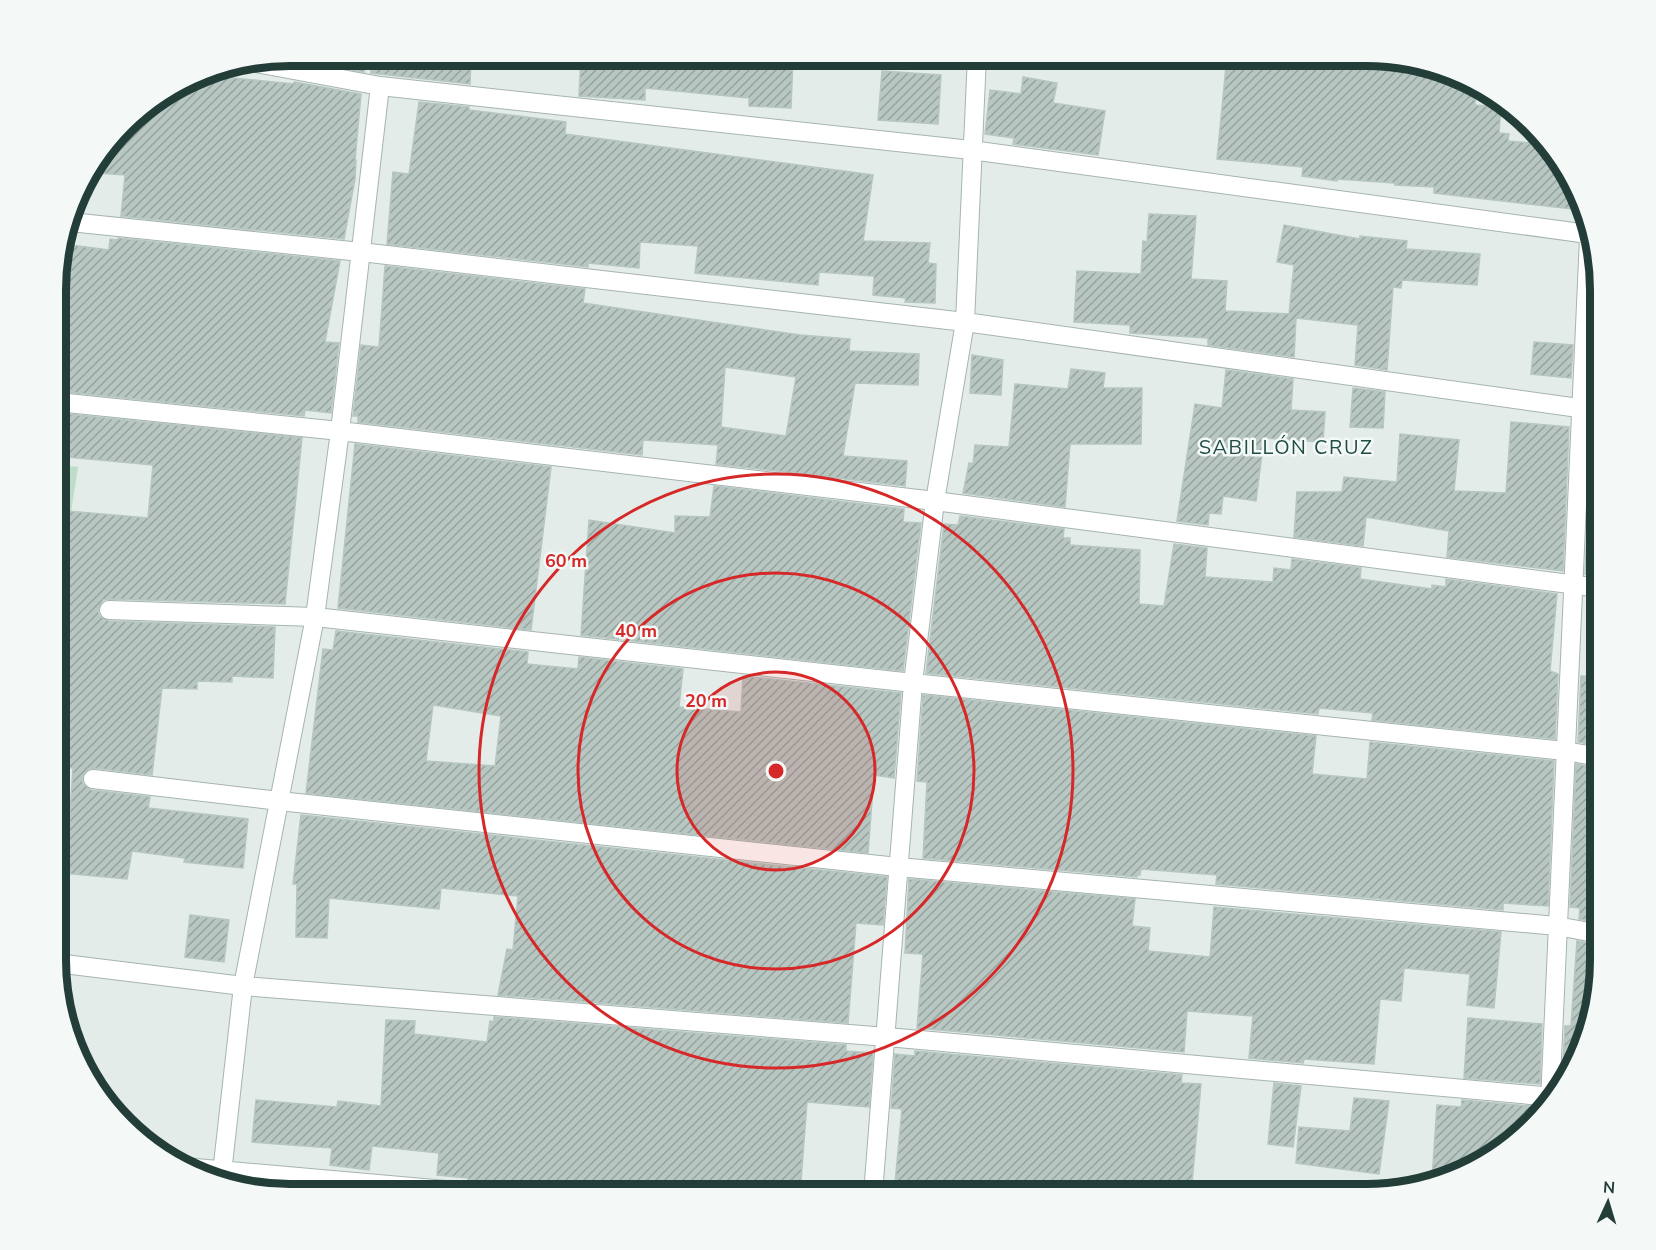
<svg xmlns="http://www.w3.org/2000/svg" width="1656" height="1250" font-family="'Nunito Sans',sans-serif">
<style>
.park{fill:#bdddc8}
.building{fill:url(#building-hatch);stroke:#b6c6c1;stroke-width:1.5;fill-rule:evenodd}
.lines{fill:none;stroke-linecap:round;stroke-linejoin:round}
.minor-casing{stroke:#a6b4b1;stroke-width:20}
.minor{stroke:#fff;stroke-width:18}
.ring{fill:none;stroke:#d62828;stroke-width:3}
.labels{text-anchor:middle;stroke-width:5;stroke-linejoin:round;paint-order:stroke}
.neighbourhood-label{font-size:20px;letter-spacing:1.5px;fill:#204e47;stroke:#f4f9f7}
.rim{fill:none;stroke:#233d39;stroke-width:8}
.centre{fill:#d62828;stroke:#f4f9f7;stroke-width:3}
.ring-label{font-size:18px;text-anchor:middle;font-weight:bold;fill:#d62828;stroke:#f4f9f7;stroke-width:5;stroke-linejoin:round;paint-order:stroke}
</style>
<defs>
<pattern id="building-hatch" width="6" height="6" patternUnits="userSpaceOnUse" patternTransform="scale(1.5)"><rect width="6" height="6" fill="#b8c7c2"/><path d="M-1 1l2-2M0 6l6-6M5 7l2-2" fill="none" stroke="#95a39f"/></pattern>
</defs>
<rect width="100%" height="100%" fill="#e3ece9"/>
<path class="park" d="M 57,465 L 78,467 L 57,603 Z"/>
<path class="building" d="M 297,56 L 366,56 L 364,72 L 296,59 Z
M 372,56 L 471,56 L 470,84 L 371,73 Z
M 581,56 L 793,56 L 791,108 L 749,106 L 749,98 L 645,88 L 645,100 L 579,96 Z
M 1227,56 L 1381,56 L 1456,73 L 1476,86 L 1475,105 L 1501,107 L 1499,133 L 1509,134 L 1508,141 L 1544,144 L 1574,183 L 1572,209 L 1434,193 L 1434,187 L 1395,185 L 1395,183 L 1337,179 L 1337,181 L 1302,176 L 1303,167 L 1217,159 Z
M 882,71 L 941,75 L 938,124 L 878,120 Z
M 202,75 L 294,84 L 294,82 L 361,94 L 355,160 L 356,160 L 355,179 L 344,239 L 121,216 L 125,175 L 87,172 L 136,113 Z
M 1023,77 L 1057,83 L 1053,103 L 1105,111 L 1098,155 L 1013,144 L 1014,138 L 985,134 L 990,90 L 1021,94 Z
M 419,102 L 469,107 L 469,110 L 566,122 L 565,134 L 873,175 L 863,241 L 930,243 L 928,263 L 936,264 L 935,303 L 905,302 L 906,298 L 873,295 L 874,276 L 819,272 L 818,285 L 695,273 L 698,246 L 640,242 L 639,268 L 588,263 L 588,267 L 387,244 L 393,172 L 409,174 Z
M 1149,214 L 1196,216 L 1191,279 L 1227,281 L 1225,311 L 1289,314 L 1294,265 L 1277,262 L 1284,225 L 1360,239 L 1360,236 L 1407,241 L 1406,249 L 1480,254 L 1477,285 L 1402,280 L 1401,288 L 1393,287 L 1387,370 L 1355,365 L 1358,325 L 1296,318 L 1294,357 L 1208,345 L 1208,338 L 1130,333 L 1130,325 L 1074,322 L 1077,271 L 1141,274 L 1143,241 L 1147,242 Z
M 118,238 L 340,261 L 325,342 L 339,343 L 331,413 L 305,410 L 304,416 L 57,391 L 58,259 L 63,244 L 109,250 L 110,239 L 118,240 Z
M 385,266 L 585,289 L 583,303 L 800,335 L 850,339 L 849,351 L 919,354 L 918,385 L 855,383 L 843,456 L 907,461 L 905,486 L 716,464 L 718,445 L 643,440 L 642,455 L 358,422 L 358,416 L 353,416 L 361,345 L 379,347 ZM 725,367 L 796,377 L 786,436 L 721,427 Z
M 1534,342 L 1573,345 L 1571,378 L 1531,374 Z
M 1595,347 L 1600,348 L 1600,380 L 1594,380 Z
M 972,355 L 1003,360 L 1001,395 L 970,393 Z
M 1071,369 L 1105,373 L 1103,388 L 1142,388 L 1141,444 L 1070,444 L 1065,507 L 963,493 L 969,463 L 973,464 L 975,445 L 1009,447 L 1015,384 L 1068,389 Z
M 1226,370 L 1293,379 L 1291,410 L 1325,412 L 1323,442 L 1264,438 L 1256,501 L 1223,496 L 1221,514 L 1209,513 L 1208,525 L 1177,521 L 1195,404 L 1222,408 Z
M 1353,388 L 1385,392 L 1383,428 L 1350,427 Z
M 57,413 L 302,438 L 285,604 L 109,599 L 103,600 L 98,609 L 99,616 L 109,621 L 275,627 L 273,678 L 232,676 L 232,682 L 197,681 L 197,689 L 162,688 L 152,775 L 94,768 L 88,769 L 82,777 L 83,784 L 91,790 L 150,797 L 148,808 L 248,819 L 243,868 L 184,862 L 185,858 L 132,851 L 127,879 L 63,873 L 66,845 L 68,845 L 73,768 L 56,766 L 57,626 L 68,511 L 148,518 L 153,465 L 57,456 Z
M 1511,422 L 1569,427 L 1563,571 L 1447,557 L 1449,531 L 1366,517 L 1363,546 L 1294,537 L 1297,492 L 1342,492 L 1344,477 L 1397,482 L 1400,434 L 1459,440 L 1454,491 L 1506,493 Z
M 1592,428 L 1600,429 L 1600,575 L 1585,574 Z
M 355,444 L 551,467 L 531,630 L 338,608 Z
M 714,486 L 904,509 L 903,522 L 921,523 L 903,671 L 581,635 L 589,520 L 675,533 L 675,516 L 710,517 Z
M 960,516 L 1064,529 L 1063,538 L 1070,538 L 1070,545 L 1140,550 L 1139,604 L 1164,606 L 1174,544 L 1207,548 L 1205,577 L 1273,582 L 1274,568 L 1291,570 L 1292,559 L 1361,568 L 1360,579 L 1432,589 L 1432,585 L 1446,587 L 1446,579 L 1557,594 L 1550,671 L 1558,674 L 1555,739 L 1372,720 L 1373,713 L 1319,708 L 1318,714 L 926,673 L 944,524 L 958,525 Z
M 336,631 L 528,652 L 527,664 L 578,669 L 579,657 L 683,669 L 679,707 L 741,712 L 743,676 L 901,693 L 894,778 L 874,775 L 868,853 L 306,793 L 323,649 L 333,650 ZM 433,705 L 501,716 L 495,766 L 426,761 Z
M 1581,676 L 1600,677 L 1600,746 L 1578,742 Z
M 923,695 L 1316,736 L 1312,774 L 1367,779 L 1370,742 L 1554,761 L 1548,906 L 1503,903 L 1503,910 L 1216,884 L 1217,875 L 1141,869 L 1140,875 L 1137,875 L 1137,877 L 923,858 L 927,782 L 917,781 Z
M 1576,764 L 1600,768 L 1600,923 L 1579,919 L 1580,908 L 1570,907 Z
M 301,815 L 887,877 L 883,925 L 856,923 L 848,1023 L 498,995 L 507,949 L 513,950 L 518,896 L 441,888 L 439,909 L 329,898 L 327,938 L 296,937 L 297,884 L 293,884 Z
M 909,879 L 1135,899 L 1132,926 L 1150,928 L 1148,951 L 1210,957 L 1214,907 L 1501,932 L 1494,1008 L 1467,1005 L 1470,974 L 1404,968 L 1401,1001 L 1380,999 L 1374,1064 L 1304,1059 L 1303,1063 L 1249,1058 L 1253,1016 L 1187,1011 L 1184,1052 L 917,1028 L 923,954 L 905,953 Z
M 190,915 L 229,920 L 224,962 L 185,957 Z
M 1577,941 L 1600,945 L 1600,976 L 1583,1050 L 1562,1083 L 1565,1026 L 1571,1026 Z
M 494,1017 L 846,1045 L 846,1051 L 873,1053 L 869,1107 L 807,1102 L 800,1194 L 665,1194 L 604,1190 L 604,1192 L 573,1189 L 573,1186 L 468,1180 L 468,1178 L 437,1175 L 439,1153 L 372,1146 L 369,1170 L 330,1165 L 332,1148 L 252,1142 L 256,1100 L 337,1107 L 338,1101 L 381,1106 L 386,1020 L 415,1021 L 414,1034 L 487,1042 L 490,1021 L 494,1022 Z
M 1468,1018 L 1542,1024 L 1540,1084 L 1464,1078 Z
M 915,1051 L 1182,1075 L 1181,1083 L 1201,1084 L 1191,1194 L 894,1194 L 902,1109 L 891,1108 L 895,1054 L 915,1056 Z
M 1274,1083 L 1301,1086 L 1293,1147 L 1268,1144 Z
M 1354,1098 L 1389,1101 L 1379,1174 L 1296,1163 L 1299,1127 L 1350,1131 Z
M 1462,1100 L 1540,1107 L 1544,1112 L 1470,1171 L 1432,1179 L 1437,1105 L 1461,1107 Z"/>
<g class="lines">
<defs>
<path id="minor" d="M 251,62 L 380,86 L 971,150 L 1588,234
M 70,222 L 361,252 L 965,322 L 1600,411
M 57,402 L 340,431 L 935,501 L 1600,588
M 109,610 L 315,617 L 913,683 L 1565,751 L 1600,757
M 93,779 L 279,801 L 898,867 L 1557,926 L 1600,934
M 56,963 L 243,986 L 887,1037 L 1553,1097
M 1550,1102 L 1589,238
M 184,1167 L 491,1194
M 221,1182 L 243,986 L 315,617 L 340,431 L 380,86
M 873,1194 L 913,683 L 935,501 L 965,322 L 977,56"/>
</defs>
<use href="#minor" class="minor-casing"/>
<use href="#minor" class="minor"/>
</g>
<circle cx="776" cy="771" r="99" fill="#d62828" fill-opacity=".12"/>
<g class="ring">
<circle cx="776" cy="771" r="99"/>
<circle cx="776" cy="771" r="198"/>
<circle cx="776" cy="771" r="297"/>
</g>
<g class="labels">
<g class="neighbourhood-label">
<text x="1286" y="454">SABILLÓN CRUZ</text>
</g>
</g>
<path d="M0 0H1656V1250H0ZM290 66H1366A224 224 0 0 1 1590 290V960A224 224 0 0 1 1366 1184H290A224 224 0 0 1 66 960V290A224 224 0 0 1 290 66Z" fill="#f4f9f7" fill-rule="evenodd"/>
<path class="rim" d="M290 66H1366A224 224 0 0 1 1590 290V960A224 224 0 0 1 1366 1184H290A224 224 0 0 1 66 960V290A224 224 0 0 1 290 66Z"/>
<circle cx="776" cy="771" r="9" class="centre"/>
<g class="ring-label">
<text x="566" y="567">60 m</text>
<text x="636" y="637">40 m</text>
<text x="706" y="707">20 m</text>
</g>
<g transform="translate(1608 1202) rotate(4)" stroke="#f4f9f7" stroke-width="4.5" paint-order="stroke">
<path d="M0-4.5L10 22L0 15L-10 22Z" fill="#233d39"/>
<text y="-9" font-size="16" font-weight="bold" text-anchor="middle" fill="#233d39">N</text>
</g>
</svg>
